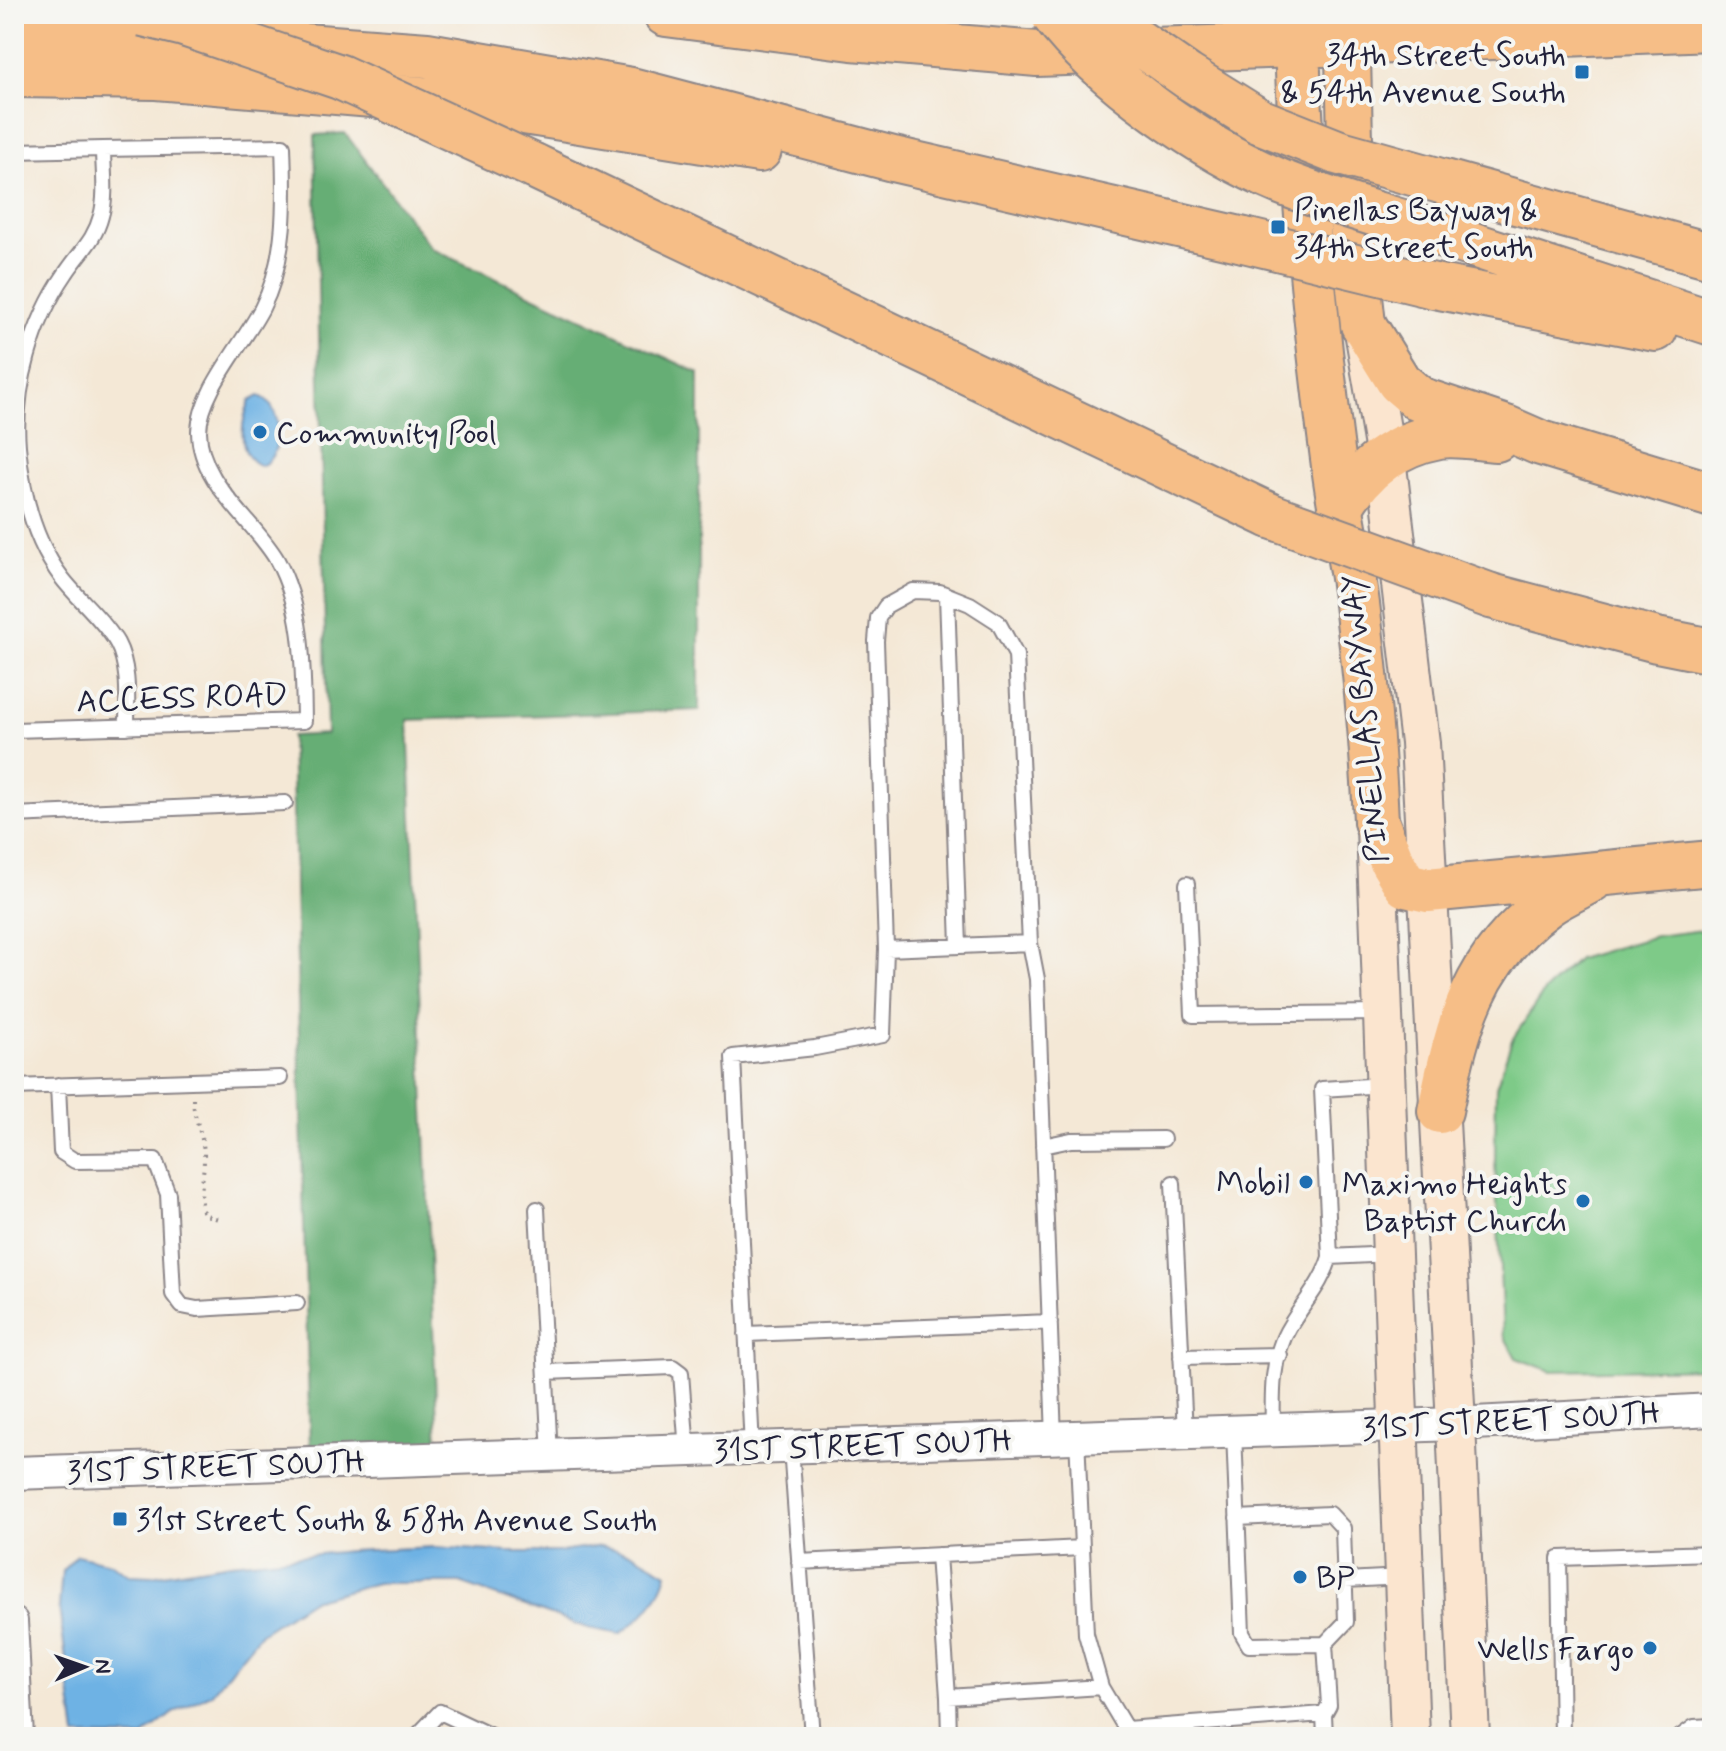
<svg xmlns="http://www.w3.org/2000/svg" width="1726" height="1751" font-family="Mynerve,sans-serif">
<style>
.green{fill:#7eca88;stroke:#507662;stroke-width:2}
.forest{fill:#66ae74;stroke:#446858;stroke-width:2}
.water{fill:#6eb2e4;stroke:#486a90;stroke-width:2}
.lines{fill:none;stroke-linecap:round;stroke-linejoin:round}
.service-casing{stroke:#8b8588;stroke-width:18}
.minor-casing{stroke:#8b8588;stroke-width:30}
.tertiary-casing{stroke:#8b8588;stroke-width:36}
.secondary-casing{stroke:#8b8588;stroke-width:42}
.trunk-casing{stroke:#8b8588;stroke-width:48}
.motorway-casing{stroke:#8b8588;stroke-width:48}
.path{stroke:#8b8588;stroke-width:4;stroke-dasharray:2 6;stroke-linecap:butt}
.service{stroke:#fff;stroke-width:14}
.minor{stroke:#fff;stroke-width:26}
.tertiary{stroke:#fff;stroke-width:32}
.secondary{stroke:#fbe5cf;stroke-width:38}
.trunk{stroke:#f6be87;stroke-width:44}
.motorway{stroke:#f6be87;stroke-width:44}
.motorway-bridge-casing{stroke:#8b8588;stroke-width:48;stroke-linecap:butt}
.motorway-bridge{stroke:#f6be87;stroke-width:44}
.poi-dot{fill:#1f6fb2;stroke:#f6f6f2;stroke-width:3}
.labels{text-anchor:middle;stroke-width:8;stroke-linejoin:round;paint-order:stroke}
.poi-label{font-size:32px;fill:#22223b;stroke:#f6f6f2;text-anchor:end}
.street-label{font-size:32px;fill:#22223b;stroke:#f6f6f2}
</style>
<rect width="100%" height="100%" fill="#f6f6f2"/>
<filter id="ink" filterUnits="userSpaceOnUse"><feTurbulence type="fractalNoise" baseFrequency=".0125" numOctaves="2"/><feDisplacementMap in="SourceGraphic" scale="16" xChannelSelector="R" yChannelSelector="G"/><feConvolveMatrix kernelMatrix="1 2 1 2 8 2 1 2 1" color-interpolation-filters="sRGB"/></filter>
<filter id="wash" filterUnits="userSpaceOnUse"><feTurbulence type="fractalNoise" baseFrequency=".006" numOctaves="4" result="noise"/><feDisplacementMap in="SourceGraphic" scale="32" xChannelSelector="R" yChannelSelector="G"/><feGaussianBlur stdDeviation="1.8" result="paint"/><feColorMatrix in="noise" values="0 0 0 0 0 0 0 0 0 0 0 0 0 0 0 0 0 1.4 0 .05"/><feComposite in="paint" operator="in"/></filter>
<g filter="url(#wash)">
<rect width="100%" height="100%" fill="#f4e8d6"/>
<path class="green" d="M 1712,929 L 1712,1368 L 1551,1371 L 1516,1358 L 1503,1334 L 1495,1160 L 1496,1087 L 1512,1040 L 1544,992 L 1578,959 L 1656,936 Z"/>
<path class="forest" d="M 345,133 L 432,249 L 699,373 L 699,710 L 408,720 L 438,1447 L 310,1451 L 291,736 L 327,734 L 315,135 Z"/>
<path class="water" d="M 259,396 C 283,404 285,456 261,466 C 236,456 241,421 250,401 Z
M 600,1546 L 632,1553 L 667,1573 C 660,1600 642,1618 620,1634 L 588,1628 L 460,1583 L 377,1583 L 311,1600 L 261,1633 L 211,1694 L 173,1713 L 142,1737 L 76,1736 L 59,1607 L 62,1571 L 77,1555 L 110,1563 L 129,1575 L 151,1576 L 231,1563 L 349,1551 L 435,1547 L 507,1552 L 561,1552 Z"/>
</g>
<g filter="url(#ink)">
<g class="lines">
<defs>
<path id="service" d="M 14,151 L 103,149
M 947,595 L 959,946
M 14,730 L 304,721 C 303,666 304,610 277,560 C 253,519 199,483 199,431 C 200,391 243,345 262,308 C 287,259 285,199 283,146 L 103,149 C 103,170 107,196 101,216 C 95,240 79,253 66,273 C 33,321 13,388 18,446 C 22,491 34,541 62,578 C 78,599 104,620 117,643 C 130,667 127,701 127,727
M 14,815 L 285,803
M 1187,884 L 1193,1015 L 1381,1013
M 886,949 L 876,641 L 878,618 L 886,606 L 913,591 L 940,592 L 970,604 L 998,622 L 1016,655 L 1030,943
M 58,1085 L 61,1152 L 75,1161 L 155,1160 L 168,1194 L 173,1294 L 182,1306 L 197,1309 L 297,1303
M 1384,1085 L 1322,1089 L 1330,1257 L 1391,1254
M 14,1087 L 280,1078
M 1043,1146 L 1071,1140 L 1163,1139
M 1173,1183 L 1185,1433
M 537,1209 L 550,1455
M 746,1334 L 1050,1322
M 1181,1357 L 1280,1355
M 546,1372 L 673,1367 L 681,1373 L 687,1451
M 1273,1430 C 1272,1396 1271,1356 1290,1326 C 1304,1302 1322,1284 1330,1257
M 1234,1432 L 1242,1633 L 1249,1645 L 1325,1644 L 1329,1705 L 1324,1714
M 1077,1437 L 1086,1634 L 1101,1687 L 1126,1729 L 1324,1714 L 1325,1737
M 791,1447 L 812,1737
M 752,1448 L 733,1057 L 815,1048 L 883,1035 L 886,949 L 1030,943 L 1037,979 L 1054,1438
M 1237,1518 L 1330,1514 L 1343,1528 L 1346,1622 L 1325,1644
M 938,1555 L 948,1697
M 799,1562 L 1082,1548
M 1345,1580 L 1403,1577
M 416,1737 L 440,1712 L 493,1737
M 949,1737 L 948,1697 L 1101,1687
M 1562,1737 L 1559,1558 L 1712,1553
M 1680,1737 L 1694,1727 L 1712,1726"/>
<path id="minor" d="M 14,1621 L 20,1737"/>
<path id="tertiary" d="M 14,1473 L 1456,1424 L 1712,1410"/>
<path id="secondary" d="M 1364,331 L 1386,458 L 1420,743 L 1456,1424 L 1470,1737
M 1376,828 L 1410,1737"/>
<path id="trunk" d="M 1296,14 C 1300,165 1314,316 1334,466 C 1340,512 1351,558 1357,604 C 1366,676 1373,749 1376,821
M 1347,14 L 1352,224 L 1363,324
M 1297,45 L 1712,28"/>
<path id="motorway" d="M 666,14 L 852,38 L 1037,54 L 1297,45
M 14,34 L 237,41 L 427,55 L 631,90 L 893,159 L 1244,240
M 14,75 L 156,77 L 468,103 L 759,150
M 534,166 L 1271,516
M 1448,183 L 1712,256
M 1437,233 L 1712,323
M 1434,286 L 1655,329
M 1363,324 L 1399,382 L 1419,399 L 1506,428 L 1538,442 L 1712,495
M 1341,506 C 1363,469 1395,444 1439,436 C 1457,433 1478,438 1496,439
M 1491,596 L 1657,640 L 1712,651
M 1376,821 L 1392,862 L 1406,885 L 1428,890 L 1712,863
M 1440,1111 C 1457,1026 1473,958 1548,904 C 1561,895 1577,888 1591,880"/>
</defs>
<use href="#service" class="service-casing"/>
<use href="#minor" class="minor-casing"/>
<use href="#tertiary" class="tertiary-casing"/>
<use href="#secondary" class="secondary-casing"/>
<use href="#trunk" class="trunk-casing"/>
<use href="#motorway" class="motorway-casing"/>
<path class="path" d="M 193,1099 C 193,1119 205,1137 204,1158 C 204,1176 199,1192 203,1211 L 206,1215 L 221,1220"/>
<use href="#service" class="service"/>
<use href="#minor" class="minor"/>
<use href="#tertiary" class="tertiary"/>
<use href="#secondary" class="secondary"/>
<use href="#trunk" class="trunk"/>
<use href="#motorway" class="motorway"/>
<defs>
<path id="motorway-bridge" d="M 143,14 L 184,24 L 340,77 L 534,166
M 1053,14 C 1101,79 1206,151 1281,182 C 1331,202 1385,216 1437,233
M 1106,14 L 1118,28 L 1187,76 L 1259,121 L 1337,152 L 1448,183
M 1244,240 L 1434,286
M 1271,516 L 1491,596"/>
</defs>
<use href="#motorway-bridge" class="motorway-bridge-casing"/>
<use href="#motorway-bridge" class="motorway-bridge"/>
</g>
</g>
<g class="poi-dot">
<rect x="1574" y="64" width="16" height="16" rx="4"/>
<rect x="1270" y="219" width="16" height="16" rx="4"/>
<circle cx="260" cy="432" r="8"/>
<circle cx="1306" cy="1182" r="8"/>
<circle cx="1583" cy="1201" r="8"/>
<rect x="112" y="1511" width="16" height="16" rx="4"/>
<circle cx="1300" cy="1577" r="8"/>
<circle cx="1650" cy="1648" r="8"/>
</g>
<g class="labels">
<g class="poi-label">
<text x="1566" y="65">34th Street South<tspan x="1566" dy="37">&amp; 54th Avenue South</tspan></text>
<text x="1294" y="220" text-anchor="start">Pinellas Bayway &amp;<tspan x="1294" dy="37">34th Street South</tspan></text>
<text x="276" y="443" text-anchor="start">Community Pool</text>
<text x="1290" y="1193">Mobil</text>
<text x="1567" y="1194">Maximo Heights<tspan x="1567" dy="37">Baptist Church</tspan></text>
<text x="136" y="1530" text-anchor="start">31st Street South &amp; 58th Avenue South</text>
<text x="1316" y="1588" text-anchor="start">BP</text>
<text x="1634" y="1659">Wells Fargo</text>
</g>
<g class="street-label">
<text transform="translate(182 697) rotate(-2)" y="11">ACCESS ROAD</text>
<text transform="translate(1364 719) rotate(-95)" y="11">PINELLAS BAYWAY</text>
<text transform="translate(1511 1420) rotate(-3)" y="11">31ST STREET SOUTH</text>
<text transform="translate(863 1445) rotate(-2)" y="11">31ST STREET SOUTH</text>
<text transform="translate(216 1466) rotate(-2)" y="11">31ST STREET SOUTH</text>
</g>
</g>
<rect width="1726" height="1751" fill="none" stroke="#f6f6f2" stroke-width="48"/>
<g transform="translate(84 1667) rotate(88)" stroke="#f6f6f2" stroke-width="6" paint-order="stroke">
<path d="M0-6L14 30L0 20L-14 30Z" fill="#22223b"/>
<text y="-12" font-size="22" font-weight="bold" text-anchor="middle" fill="#22223b">N</text>
</g>
</svg>
